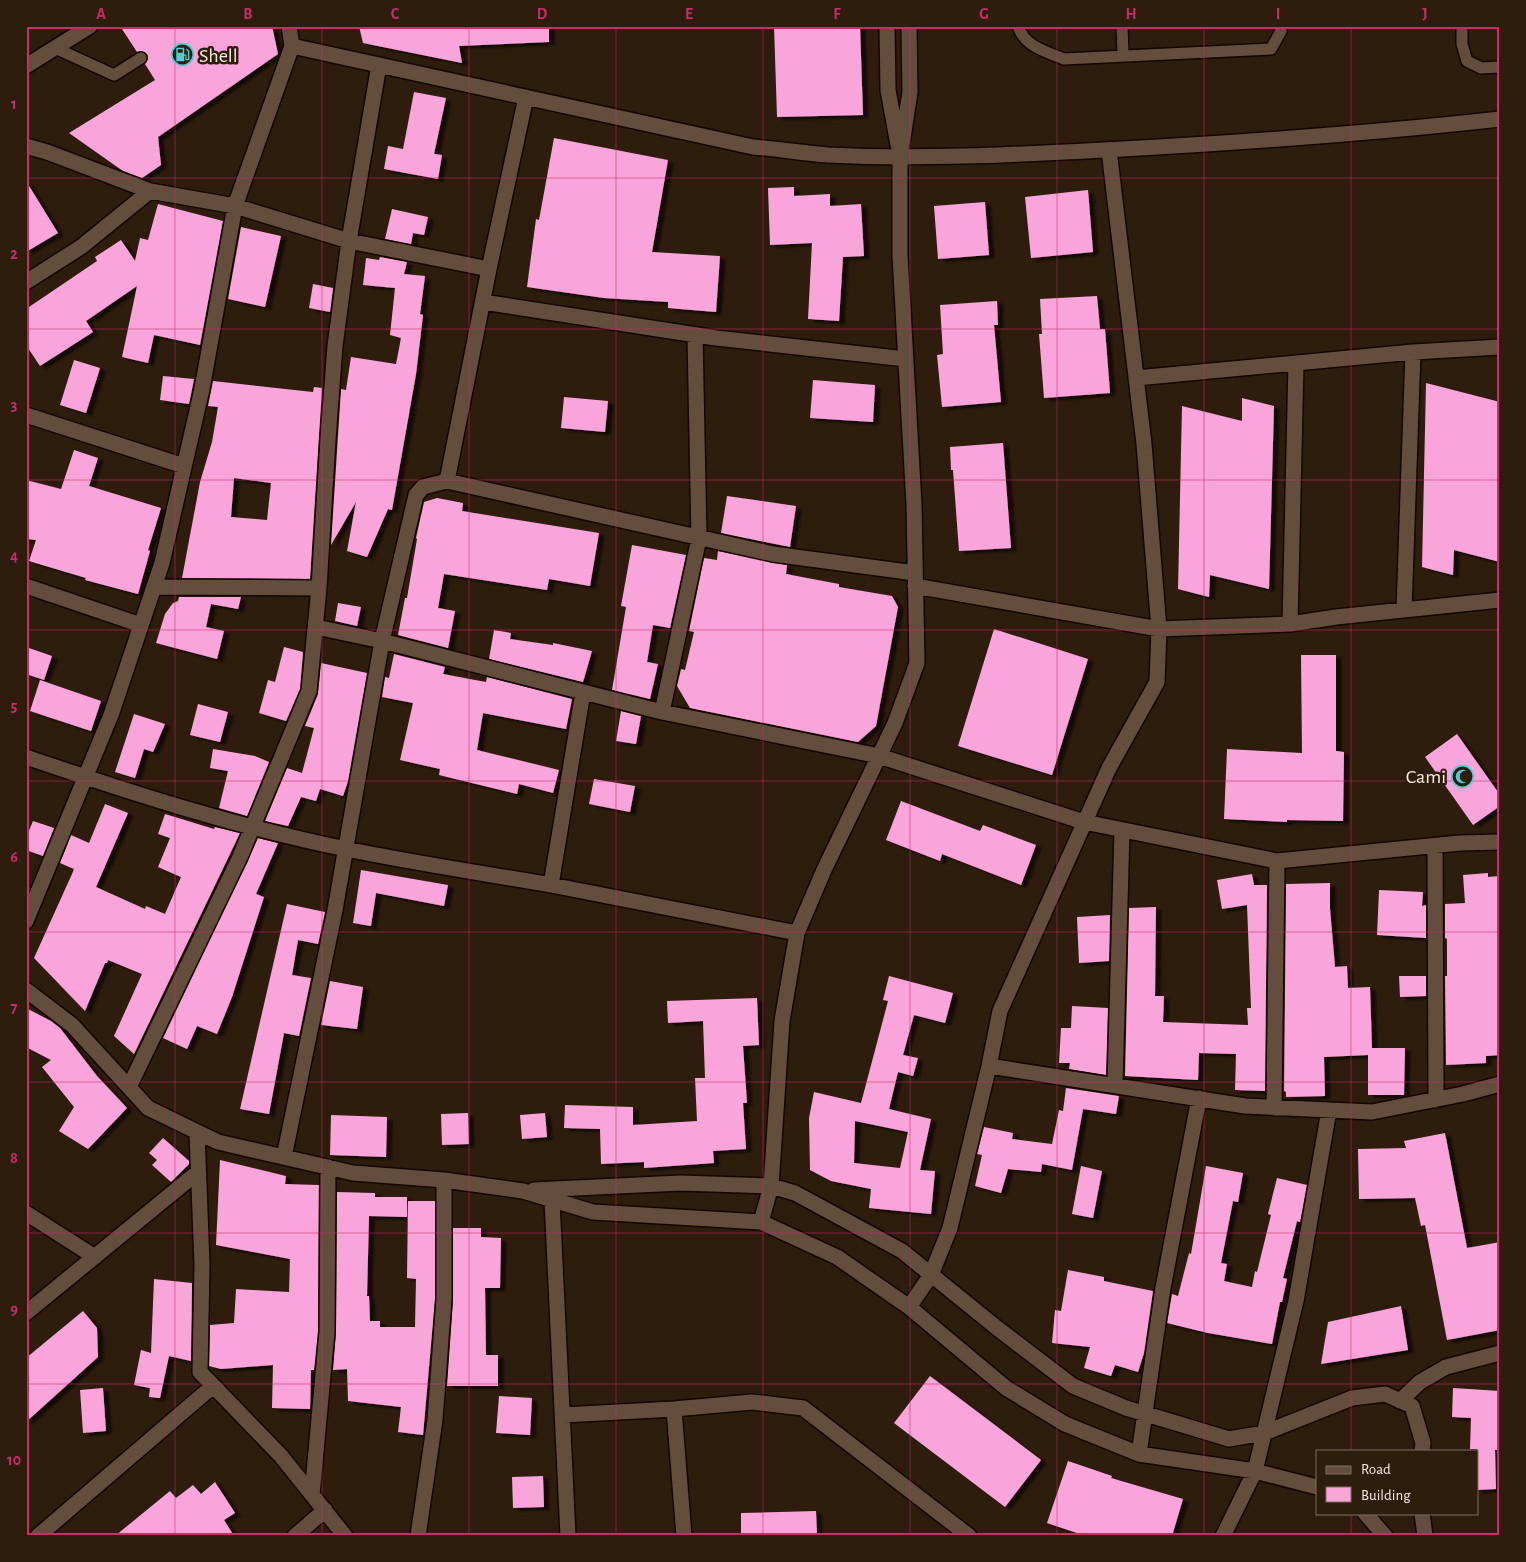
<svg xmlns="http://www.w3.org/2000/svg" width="1526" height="1562" font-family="'Alegreya Sans',sans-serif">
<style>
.building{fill:#faa4dc;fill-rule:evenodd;filter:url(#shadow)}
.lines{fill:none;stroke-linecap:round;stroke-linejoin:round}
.service-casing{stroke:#160600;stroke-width:14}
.minor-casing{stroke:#160600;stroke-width:18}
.service{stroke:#634e3e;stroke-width:11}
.minor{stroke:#634e3e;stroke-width:15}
.grid{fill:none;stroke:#c72d68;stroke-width:1;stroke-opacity:0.55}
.labels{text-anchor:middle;stroke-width:5;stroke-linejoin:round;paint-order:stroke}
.poi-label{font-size:20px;fill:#f8ebe1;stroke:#2e1c0d;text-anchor:start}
.neatline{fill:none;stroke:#c72d68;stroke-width:2}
.grid-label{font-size:16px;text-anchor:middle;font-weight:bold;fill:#c72d68}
</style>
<defs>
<filter id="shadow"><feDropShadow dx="5.5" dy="3" stdDeviation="1" flood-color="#0009"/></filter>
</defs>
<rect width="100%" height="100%" fill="#2e1c0d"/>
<path class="building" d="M 120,26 L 272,26 L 278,54 L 158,137 L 161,165 L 142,178 L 123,171 L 69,133 L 155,80 L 145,64 L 148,58 L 147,54 L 141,51 L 137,52 Z
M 359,26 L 549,26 L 549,42 L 459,46 L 462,63 L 363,43 Z
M 774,26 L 860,26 L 863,115 L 777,117 Z
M 414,92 L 446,98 L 434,154 L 442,155 L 438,179 L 384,169 L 388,146 L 403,149 Z
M 554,138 L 668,160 L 652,252 L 720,256 L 716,312 L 668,308 L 668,302 L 604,298 L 527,287 L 536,219 L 539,220 Z
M 26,181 L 58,233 L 26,252 Z
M 794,187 L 794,196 L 830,194 L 830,206 L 861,204 L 864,256 L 843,257 L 839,321 L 808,319 L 812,243 L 770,245 L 768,188 Z
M 1088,190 L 1093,252 L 1031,258 L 1025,197 Z
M 985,202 L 989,255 L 938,259 L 934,206 Z
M 158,204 L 223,221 L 200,345 L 154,335 L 148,363 L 122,357 L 137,286 L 86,321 L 93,332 L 40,366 L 26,345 L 26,309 L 97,261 L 95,257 L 121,240 L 135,261 L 140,238 L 148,240 Z
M 392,209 L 428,217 L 424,235 L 413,233 L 411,244 L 385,239 Z
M 241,227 L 281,236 L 265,307 L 228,299 Z
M 380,257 L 407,262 L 404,274 L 425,276 L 420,314 L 423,315 L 416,374 L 392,510 L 388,509 L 367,557 L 347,551 L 356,502 L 331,545 L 341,389 L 346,390 L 351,357 L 396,364 L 401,338 L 390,335 L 395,288 L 363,285 L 366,258 L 379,260 Z
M 313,284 L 333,288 L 330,312 L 309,308 Z
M 1097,296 L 1100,329 L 1105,329 L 1110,393 L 1044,398 L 1039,334 L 1042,334 L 1040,299 Z
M 997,301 L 998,325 L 994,325 L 1001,402 L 942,407 L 937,355 L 943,354 L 940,305 Z
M 74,360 L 100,368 L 86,413 L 60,405 Z
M 163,376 L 194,379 L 189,404 L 160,400 Z
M 813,380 L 875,385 L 873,422 L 810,418 Z
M 213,381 L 313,392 L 314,387 L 322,388 L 310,579 L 182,578 L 200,482 L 212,442 L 218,407 L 208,406 ZM 234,478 L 271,483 L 267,520 L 231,517 Z
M 1426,383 L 1500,402 L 1500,562 L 1454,550 L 1453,575 L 1422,567 Z
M 564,397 L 608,401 L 605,432 L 561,428 Z
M 1242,398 L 1274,406 L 1269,589 L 1210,575 L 1209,597 L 1178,589 L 1182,406 L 1242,421 Z
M 1003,443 L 1011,548 L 959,551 L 953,470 L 951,470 L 950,447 Z
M 74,450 L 98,458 L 89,486 L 161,508 L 148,550 L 150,551 L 138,594 L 85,580 L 86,578 L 29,561 L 36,540 L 26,539 L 26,480 L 61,489 Z
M 727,496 L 796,506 L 790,547 L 721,533 Z
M 437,498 L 463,503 L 462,511 L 599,533 L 590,586 L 549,579 L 547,590 L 444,574 L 438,608 L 455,611 L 448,648 L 398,635 L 405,598 L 407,598 L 417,539 L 416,538 L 424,502 Z
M 632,545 L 686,555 L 670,628 L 653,625 L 647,662 L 658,664 L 650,699 L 612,690 L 626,607 L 621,606 Z
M 718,551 L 787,565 L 786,574 L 839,584 L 839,587 L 892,596 L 898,607 L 876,726 L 858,742 L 690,708 L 677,686 L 681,669 L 685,670 L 694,632 L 689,631 L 704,558 L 717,560 Z
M 179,597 L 241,597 L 238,609 L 211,604 L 206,627 L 224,631 L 217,659 L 156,643 L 165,614 L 173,603 L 178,601 Z
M 338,603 L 361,607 L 357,626 L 335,621 Z
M 994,629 L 1088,659 L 1052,775 L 958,746 Z
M 494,630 L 511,633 L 510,639 L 553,645 L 553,643 L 592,651 L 583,682 L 489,659 Z
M 26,647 L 52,656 L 44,680 L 26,674 Z
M 284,647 L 303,652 L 300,689 L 286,721 L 259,713 L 268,680 L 275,682 Z
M 394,654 L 445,667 L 443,674 L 486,682 L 487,677 L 572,699 L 566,729 L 483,713 L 477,750 L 559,770 L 553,793 L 519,784 L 517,794 L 439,775 L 440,769 L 400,760 L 413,703 L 382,697 L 385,677 L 389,678 Z
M 1301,655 L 1336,655 L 1336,751 L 1344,752 L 1343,821 L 1287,820 L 1287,822 L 1224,819 L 1227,749 L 1302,753 Z
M 321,663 L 367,673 L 348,781 L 343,796 L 320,789 L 316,801 L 301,797 L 288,826 L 265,821 L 287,768 L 302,773 L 314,728 L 305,726 L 318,694 Z
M 40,680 L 101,701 L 91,731 L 30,711 Z
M 198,704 L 228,712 L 220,742 L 190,735 Z
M 621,711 L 641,716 L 636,744 L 616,741 Z
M 134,714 L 165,724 L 153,752 L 144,749 L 135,778 L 115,772 Z
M 1457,734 L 1500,795 L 1500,806 L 1473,825 L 1425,757 Z
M 213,749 L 255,756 L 269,762 L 247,816 L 219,808 L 228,771 L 210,768 Z
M 594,779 L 635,786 L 630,812 L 589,804 Z
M 901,801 L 980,831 L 983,825 L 1036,845 L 1021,885 L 942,854 L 940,861 L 886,840 Z
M 105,804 L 128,813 L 96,887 L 145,909 L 146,906 L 165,914 L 181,877 L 158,867 L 170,838 L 158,834 L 165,814 L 214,829 L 215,827 L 240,833 L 134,1054 L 114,1036 L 142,974 L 108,960 L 107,963 L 105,963 L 85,1011 L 34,958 L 72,874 L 74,869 L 60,863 L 71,835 L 89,843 Z
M 33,821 L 54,828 L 43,856 L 26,850 L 26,838 Z
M 258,838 L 278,843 L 256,894 L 264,897 L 232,997 L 217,1034 L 197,1026 L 187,1049 L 163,1038 Z
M 361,870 L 448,885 L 444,906 L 376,893 L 371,926 L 353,923 Z
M 1488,873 L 1488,877 L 1500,876 L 1500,1055 L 1486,1056 L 1486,1063 L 1446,1065 L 1445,976 L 1447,976 L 1447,939 L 1445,938 L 1445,904 L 1465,903 L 1463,875 Z
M 1252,874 L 1254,885 L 1267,885 L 1265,1091 L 1235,1090 L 1236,1054 L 1199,1053 L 1198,1080 L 1125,1076 L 1129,908 L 1156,907 L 1155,996 L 1164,996 L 1163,1022 L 1248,1025 L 1247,1008 L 1251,1008 L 1247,905 L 1222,909 L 1217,880 Z
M 1330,883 L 1330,909 L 1335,967 L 1347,966 L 1348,988 L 1370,987 L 1372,1048 L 1405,1048 L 1404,1095 L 1368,1095 L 1368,1055 L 1324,1057 L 1325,1096 L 1286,1097 L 1286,1092 L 1284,1091 L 1286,884 Z
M 1379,890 L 1423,892 L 1422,906 L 1426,905 L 1426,938 L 1377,935 Z
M 287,904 L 325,912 L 318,944 L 298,940 L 292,975 L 311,978 L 299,1036 L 284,1033 L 269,1114 L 240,1109 Z
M 1110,915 L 1109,961 L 1079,963 L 1077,917 Z
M 889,976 L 953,993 L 945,1023 L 914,1015 L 903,1055 L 918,1058 L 913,1076 L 898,1072 L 889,1109 L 931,1119 L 920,1170 L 935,1171 L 931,1214 L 869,1208 L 871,1189 L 831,1181 L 810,1170 L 809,1118 L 814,1092 L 861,1103 L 888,1001 L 883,1000 ZM 855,1121 L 908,1132 L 900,1168 L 854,1163 Z
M 1399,976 L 1426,976 L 1426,996 L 1400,997 Z
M 330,981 L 363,987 L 357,1029 L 321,1025 Z
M 757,998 L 759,1045 L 743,1046 L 747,1103 L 743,1103 L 746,1149 L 713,1151 L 714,1163 L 644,1168 L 644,1162 L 601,1164 L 600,1129 L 564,1128 L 565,1105 L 633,1107 L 633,1125 L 697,1121 L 695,1078 L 705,1078 L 703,1021 L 668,1023 L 667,1001 Z
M 1072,1006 L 1108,1008 L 1106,1075 L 1069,1069 L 1070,1063 L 1059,1063 L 1061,1028 L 1071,1028 Z
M 26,1008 L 51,1021 L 60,1028 L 97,1076 L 127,1108 L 88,1149 L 59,1131 L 74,1107 L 42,1067 L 51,1060 L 26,1047 Z
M 1066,1088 L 1119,1096 L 1116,1114 L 1083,1109 L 1072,1170 L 1042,1164 L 1041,1172 L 1008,1169 L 1001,1193 L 975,1186 L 982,1155 L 977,1154 L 984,1127 L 1013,1133 L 1012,1139 L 1052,1144 L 1059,1110 L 1063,1111 Z
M 468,1113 L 469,1144 L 442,1145 L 441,1114 Z
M 545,1113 L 547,1137 L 522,1139 L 520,1115 Z
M 331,1115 L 387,1117 L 386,1157 L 330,1155 Z
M 1445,1133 L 1467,1248 L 1500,1242 L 1500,1330 L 1447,1340 L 1425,1225 L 1421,1226 L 1415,1198 L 1359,1199 L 1358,1149 L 1406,1148 L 1404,1141 Z
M 163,1138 L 189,1161 L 189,1164 L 171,1182 L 152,1165 L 157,1160 L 149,1153 Z
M 220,1160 L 286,1176 L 285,1184 L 319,1185 L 318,1332 L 314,1370 L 311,1370 L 310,1409 L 272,1408 L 273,1365 L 221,1369 L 209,1366 L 210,1325 L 234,1323 L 236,1289 L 289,1292 L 290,1259 L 216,1245 Z
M 1081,1166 L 1102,1171 L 1093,1218 L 1072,1214 Z
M 1206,1166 L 1243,1173 L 1238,1202 L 1233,1201 L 1221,1263 L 1227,1264 L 1224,1281 L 1252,1287 L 1255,1271 L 1257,1272 L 1271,1215 L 1268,1214 L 1277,1178 L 1307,1185 L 1300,1222 L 1297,1221 L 1283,1278 L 1287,1279 L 1282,1302 L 1280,1302 L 1272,1344 L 1208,1333 L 1167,1323 L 1172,1294 L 1178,1296 L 1189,1253 L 1191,1254 Z
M 337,1192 L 375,1193 L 375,1197 L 407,1197 L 407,1217 L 369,1216 L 367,1296 L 369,1296 L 370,1321 L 380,1321 L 380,1327 L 415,1327 L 416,1279 L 407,1278 L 408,1201 L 435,1201 L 435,1299 L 423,1435 L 398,1432 L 401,1407 L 348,1401 L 347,1369 L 333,1370 L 336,1332 Z
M 453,1228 L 481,1228 L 481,1237 L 501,1238 L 500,1288 L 485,1288 L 486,1355 L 498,1355 L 498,1386 L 447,1386 L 453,1300 Z
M 1068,1270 L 1104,1277 L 1104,1281 L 1153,1291 L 1144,1353 L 1138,1372 L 1115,1365 L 1111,1376 L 1084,1368 L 1090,1347 L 1052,1343 L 1055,1310 L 1061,1311 Z
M 154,1279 L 192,1283 L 191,1361 L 169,1356 L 160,1398 L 149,1397 L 150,1388 L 134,1385 L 141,1350 L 151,1353 Z
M 1401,1306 L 1408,1350 L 1321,1364 L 1328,1322 Z
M 83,1311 L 97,1328 L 98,1357 L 26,1422 L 26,1358 Z
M 930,1376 L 1041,1460 L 1005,1507 L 894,1423 Z
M 103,1388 L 106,1431 L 83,1433 L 80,1390 Z
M 1453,1388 L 1500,1391 L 1498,1450 L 1495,1450 L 1496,1489 L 1477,1490 L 1477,1449 L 1470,1449 L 1471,1418 L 1452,1417 Z
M 499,1396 L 532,1398 L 530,1435 L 496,1433 Z
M 1068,1461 L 1112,1476 L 1111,1478 L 1183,1499 L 1172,1536 L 1086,1536 L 1047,1523 Z
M 543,1476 L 544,1507 L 513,1508 L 512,1477 Z
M 215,1482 L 235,1513 L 224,1520 L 234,1536 L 115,1536 L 170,1491 L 176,1498 L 193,1485 L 201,1494 Z
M 816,1511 L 817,1536 L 741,1536 L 741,1513 Z"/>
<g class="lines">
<defs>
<path id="service" d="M 1018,26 C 1024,46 1046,52 1064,59 L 1271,49 L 1281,31 L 1280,26
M 1122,26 L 1123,55
M 1462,26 L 1462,44 L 1467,61 L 1481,68 L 1500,67
M 55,48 L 114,75 L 141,58"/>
<path id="minor" d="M 289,26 L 292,46 L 753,147 C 778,149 803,153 828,155 C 926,160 1025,154 1123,149 C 1249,142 1374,133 1500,119
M 887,26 L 888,90 L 898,145
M 26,66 L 90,26
M 26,146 L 47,152 L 150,191 L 235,206 L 349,241 L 489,269 L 526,97
M 26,282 L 81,247 L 150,191
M 483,302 L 716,338 L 906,359
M 695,335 L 699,538 L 662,712 L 879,756 L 1084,822 L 1277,861 L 1460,843 L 1500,842
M 1136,378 L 1413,352 L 1500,347
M 26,415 L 184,466
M 447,481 L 773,554 L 915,573
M 26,586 L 141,625
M 915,586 L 1159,629 L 1290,624 L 1336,617 L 1500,600
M 154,587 L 319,588
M 1404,610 L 1413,352
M 1290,624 L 1296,363
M 316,627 L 382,641 L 662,712
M 583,692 L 551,885 L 797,933
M 26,757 C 131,793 237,827 346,849 C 414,863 482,873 551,885
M 1435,846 L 1436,1100
M 26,921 L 111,715 L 162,563 L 202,389 L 235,206 L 292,46
M 26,990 L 72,1025 L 148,1108 L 218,1142 L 353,1173 L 444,1180 L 523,1191 L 593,1212 L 761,1222 L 837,1257 L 909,1307 L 1006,1388 L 1065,1424 L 1139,1454 L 1255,1471 L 1317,1487
M 989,1066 L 1245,1106 L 1372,1112 L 1463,1094 L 1500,1084
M 1115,1085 L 1122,830
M 129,1087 L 240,857 L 309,691 L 319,588 L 328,439 L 335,346 L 349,241 L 379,65
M 1274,1108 L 1277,861
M 197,1132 L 202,1265 L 200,1372 L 281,1456 L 345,1536
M 284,1157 L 335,910 L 382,641 L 416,495 L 423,487 L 447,481 L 489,269
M 534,1190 L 680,1183 L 771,1186 L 795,1193 L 902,1251 L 997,1328 L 1073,1386 L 1126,1408 L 1229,1439 L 1264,1433 L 1352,1398 L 1385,1394 L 1412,1406 L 1423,1443 L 1422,1451
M 552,1200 L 568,1536
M 26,1213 L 95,1257
M 761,1222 L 771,1186 L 782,1021 L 797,933 L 824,870 L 895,723 L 917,663 L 914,505 L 900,256 L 900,157 L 910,92 L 909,26
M 909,1307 L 931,1275 L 950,1228 L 989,1066 L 1000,1011 L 1109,768 L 1157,682 L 1159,629 L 1144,444 L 1109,150
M 26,1313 L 198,1172
M 1400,1401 L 1420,1382 L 1446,1367 L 1500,1353
M 674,1409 L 684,1536
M 563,1415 L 674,1409 L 752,1402 L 803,1408 L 969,1536
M 1139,1454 L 1163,1288 L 1199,1098
M 312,1495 L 327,1332 L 328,1167
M 1365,1513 L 1385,1536
M 1422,1513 L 1425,1536
M 38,1536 L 213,1386
M 295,1536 L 325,1510
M 418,1536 L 435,1420 L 444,1299 L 444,1180
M 1223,1536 L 1255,1471 L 1296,1301 L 1329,1110"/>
</defs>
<use href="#service" class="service-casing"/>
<use href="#minor" class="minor-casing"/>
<use href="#service" class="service"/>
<use href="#minor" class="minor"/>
</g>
<path class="grid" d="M 175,26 L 175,1536M 322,26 L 322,1536M 469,26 L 469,1536M 616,26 L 616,1536M 763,26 L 763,1536M 910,26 L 910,1536M 1057,26 L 1057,1536M 1204,26 L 1204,1536M 1351,26 L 1351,1451M 26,178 L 1500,178M 26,329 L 1500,329M 26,480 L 1500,480M 26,630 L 1500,630M 26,781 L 1500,781M 26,932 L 1500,932M 26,1082 L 1500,1082M 26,1233 L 1500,1233M 26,1384 L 1500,1384M 1351,1513 L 1351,1536"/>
<defs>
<symbol id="fuel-ring" viewBox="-11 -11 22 22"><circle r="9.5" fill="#2e1c0d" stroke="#52ccd0" stroke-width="1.5"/><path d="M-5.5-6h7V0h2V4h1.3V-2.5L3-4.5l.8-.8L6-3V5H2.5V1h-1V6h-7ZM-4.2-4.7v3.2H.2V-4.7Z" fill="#52ccd0"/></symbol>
<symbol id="mosque-ring" viewBox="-11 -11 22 22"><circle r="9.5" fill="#2e1c0d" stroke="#52ccd0" stroke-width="1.5"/><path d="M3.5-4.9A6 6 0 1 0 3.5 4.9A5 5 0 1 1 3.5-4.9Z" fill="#52ccd0"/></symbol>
</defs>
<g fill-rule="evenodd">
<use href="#fuel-ring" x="170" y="42" width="25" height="25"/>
<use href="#mosque-ring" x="1450" y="764" width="25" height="25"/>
</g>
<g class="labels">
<g class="poi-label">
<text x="199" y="62">Shell</text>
<text x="1446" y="783" text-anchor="end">Cami</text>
</g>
</g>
<rect width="1526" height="1562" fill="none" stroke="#2e1c0d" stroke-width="55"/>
<rect x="1316" y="1450" width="162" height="65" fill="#2e1c0d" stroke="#7f6f62"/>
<rect x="1326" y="1466" width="25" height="8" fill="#634e3e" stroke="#7f6f62"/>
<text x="1361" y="1474" font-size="15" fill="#f8ebe1">Road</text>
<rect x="1326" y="1487" width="25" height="15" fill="#faa4dc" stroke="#7f6f62"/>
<text x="1361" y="1500" font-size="15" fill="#f8ebe1">Building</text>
<rect x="28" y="28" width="1470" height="1506" class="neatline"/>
<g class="grid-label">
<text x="101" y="19">A</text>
<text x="248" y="19">B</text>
<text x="395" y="19">C</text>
<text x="542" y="19">D</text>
<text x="689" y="19">E</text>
<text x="837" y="19">F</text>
<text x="984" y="19">G</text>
<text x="1131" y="19">H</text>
<text x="1278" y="19">I</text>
<text x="1425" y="19">J</text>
<text x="14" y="109">1</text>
<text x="14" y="259">2</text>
<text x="14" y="410">3</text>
<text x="14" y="561">4</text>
<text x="14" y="711">5</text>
<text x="14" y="862">6</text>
<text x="14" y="1013">7</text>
<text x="14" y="1163">8</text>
<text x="14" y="1314">9</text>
<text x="14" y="1465">10</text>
</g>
</svg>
